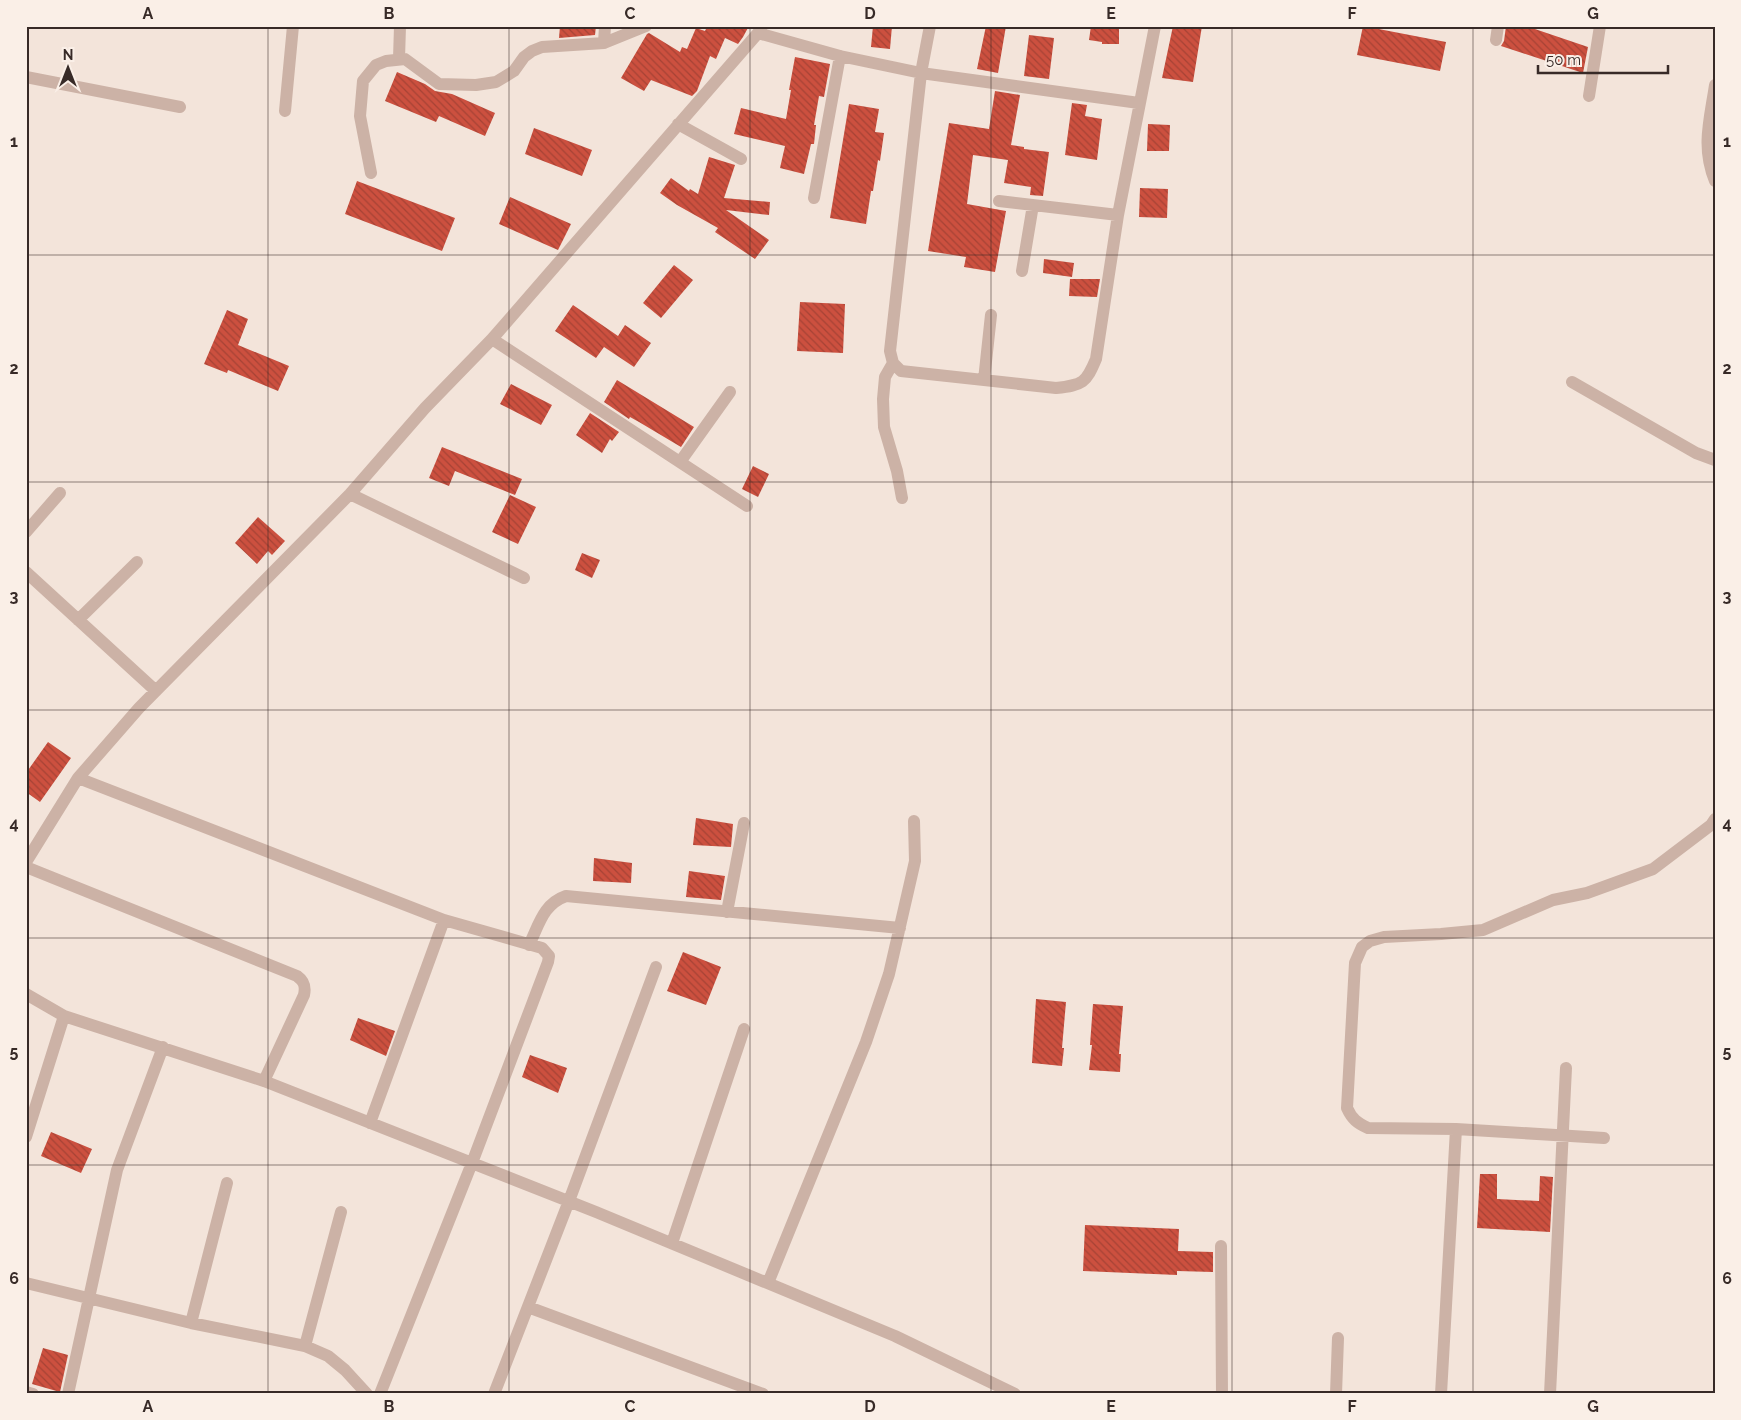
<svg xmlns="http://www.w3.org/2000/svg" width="1741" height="1420" font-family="Raleway,sans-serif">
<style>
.building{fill:url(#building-back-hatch)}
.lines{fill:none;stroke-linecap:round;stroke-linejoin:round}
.minor{stroke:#ccb2a6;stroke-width:12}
.grid{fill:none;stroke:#372a27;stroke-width:1;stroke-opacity:0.55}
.neatline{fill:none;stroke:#372a27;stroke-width:2}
.grid-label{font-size:16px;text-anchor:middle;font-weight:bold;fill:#372a27}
</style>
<defs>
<pattern id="building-back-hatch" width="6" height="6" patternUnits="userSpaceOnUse" patternTransform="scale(1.25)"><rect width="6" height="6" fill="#cc503f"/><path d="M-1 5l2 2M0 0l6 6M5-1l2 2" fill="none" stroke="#a64335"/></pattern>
</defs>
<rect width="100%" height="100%" fill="#f3e4da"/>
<path class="building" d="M 560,26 L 596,26 L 595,35 L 559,38 Z
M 699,26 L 749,26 L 743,37 L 738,44 L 725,38 L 716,59 L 710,56 L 697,91 L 692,96 L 651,80 L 644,91 L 621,78 L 647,34 L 649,33 L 680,52 L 682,47 L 687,49 L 696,28 L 705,31 L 706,29 Z
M 873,26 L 892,26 L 890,49 L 871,47 Z
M 986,26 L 1006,26 L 998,73 L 977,69 Z
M 1091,26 L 1119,26 L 1119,44 L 1102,44 L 1102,42 L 1089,40 Z
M 1173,26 L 1202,26 L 1193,82 L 1162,78 Z
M 1363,26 L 1446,42 L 1440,71 L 1357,55 Z
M 1506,26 L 1526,26 L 1588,47 L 1583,73 L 1501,46 L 1504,41 Z
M 1029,35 L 1054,38 L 1049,79 L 1024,76 Z
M 795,57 L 830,64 L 824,97 L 819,96 L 814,125 L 816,125 L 814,144 L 811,144 L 804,174 L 780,168 L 785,146 L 734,134 L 741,108 L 786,119 L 791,90 L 789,90 Z
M 397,72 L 425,84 L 435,91 L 452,94 L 495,113 L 485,136 L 439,116 L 436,122 L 385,101 Z
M 995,91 L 1020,95 L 1011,145 L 1024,147 L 1024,149 L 1049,152 L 1043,196 L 1030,195 L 1031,187 L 1004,183 L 1008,160 L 973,155 L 967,204 L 1006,211 L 995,272 L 964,267 L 966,257 L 928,251 L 949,123 L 989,129 Z
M 1072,103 L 1087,105 L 1085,116 L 1102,119 L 1097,160 L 1065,155 Z
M 849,104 L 879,109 L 875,132 L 884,133 L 880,161 L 878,160 L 873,191 L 871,191 L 866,224 L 830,218 Z
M 1148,124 L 1170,125 L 1169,151 L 1147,151 Z
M 534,128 L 592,150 L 582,176 L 525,154 Z
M 709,157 L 735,165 L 724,198 L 770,202 L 769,215 L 726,210 L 769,240 L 755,259 L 715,232 L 718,228 L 677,205 L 660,193 L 671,178 L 689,191 L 690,189 L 698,194 Z
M 357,181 L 455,218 L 442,251 L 345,214 Z
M 1140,188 L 1168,189 L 1167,218 L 1139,217 Z
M 510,197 L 571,224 L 558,250 L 499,224 Z
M 1044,259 L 1074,263 L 1072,277 L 1043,273 Z
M 674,265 L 693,280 L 661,318 L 643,303 Z
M 1070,279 L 1100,279 L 1097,297 L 1069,296 Z
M 800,302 L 845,304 L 843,353 L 797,351 Z
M 573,305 L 618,336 L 625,325 L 651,343 L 634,367 L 604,347 L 596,358 L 555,331 Z
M 227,310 L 248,319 L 238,345 L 289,366 L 278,391 L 228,370 L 227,373 L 204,364 Z
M 617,380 L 694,427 L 681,447 L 639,422 L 630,417 L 629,419 L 604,402 Z
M 511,384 L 552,405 L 541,425 L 500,404 Z
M 590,413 L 619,432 L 612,441 L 610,439 L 602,453 L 576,435 Z
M 442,447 L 522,479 L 515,495 L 455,471 L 449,486 L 429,478 Z
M 753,466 L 769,474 L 758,497 L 742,489 Z
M 510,495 L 536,507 L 518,544 L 492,532 Z
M 258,517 L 285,541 L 272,555 L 268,551 L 257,564 L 235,543 Z
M 582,553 L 600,560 L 592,578 L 575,570 Z
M 48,742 L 71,758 L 40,802 L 26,792 L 26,773 Z
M 696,818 L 733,824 L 731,847 L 693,845 Z
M 594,858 L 632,863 L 631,883 L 593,881 Z
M 689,871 L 725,876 L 721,900 L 686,897 Z
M 683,952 L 721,967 L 706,1005 L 667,991 Z
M 1036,999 L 1066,1002 L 1062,1048 L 1064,1048 L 1062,1066 L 1032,1063 Z
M 1093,1004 L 1123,1006 L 1119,1054 L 1121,1054 L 1120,1072 L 1089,1070 L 1092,1045 L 1090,1045 Z
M 358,1018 L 395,1031 L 386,1056 L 350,1040 Z
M 530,1055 L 567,1068 L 558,1093 L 522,1077 Z
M 51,1132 L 92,1149 L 81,1173 L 41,1156 Z
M 1480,1174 L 1497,1174 L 1497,1199 L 1539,1201 L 1540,1176 L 1553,1177 L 1550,1232 L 1477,1228 Z
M 1085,1225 L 1179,1229 L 1178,1251 L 1213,1252 L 1213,1272 L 1177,1271 L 1177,1275 L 1083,1271 Z
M 43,1348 L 68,1355 L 60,1392 L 32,1384 Z"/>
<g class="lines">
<path class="minor" d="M 930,26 L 921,73 L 890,351 L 893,363 L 901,371 L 1056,388 C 1083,385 1086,383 1096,359 L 1118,215 L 1155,26
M 758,33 L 840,56 L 921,73 L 1139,103
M 1496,40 L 1498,26
M 604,43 L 605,26
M 399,59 L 400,26
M 26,77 L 180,107
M 1715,85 C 1710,119 1701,147 1715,181
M 1589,96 L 1600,26
M 285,111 L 293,26
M 678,124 L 741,159
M 371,173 L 360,116 L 363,81 L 376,65 L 386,61 L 405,59 L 439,84 L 476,85 L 496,82 L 514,71 L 524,57 L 532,51 L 542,47 L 604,43 L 646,26
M 814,198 L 840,56
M 999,201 L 1118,215
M 1022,271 L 1033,205
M 492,339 L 747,506
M 893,363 L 885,377 L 883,399 L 884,427 L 897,471 L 902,498
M 984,380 L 991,315
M 1572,382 L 1696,453 L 1715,460
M 680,462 L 730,392
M 350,494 L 524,578
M 26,532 L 60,493
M 26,572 L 156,691
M 78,620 L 137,562
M 78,778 L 444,920 L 542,948 L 549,956 L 548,962 L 472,1163 L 380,1394
M 26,862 L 78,778 L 139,708 L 350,494 L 425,408 L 492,339 L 758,33 L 762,26
M 26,867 L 297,976 C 304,981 306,986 304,995 L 264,1081
M 727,912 L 744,823
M 529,945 C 539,925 543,904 566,896 L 900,928
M 26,994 L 64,1016 L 264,1081 L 596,1212 L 895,1336 L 1015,1394
M 370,1123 L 444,920
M 26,1137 L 64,1016
M 1604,1138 L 1456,1129 L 1368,1128 C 1357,1123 1352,1119 1347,1108 L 1355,963 L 1362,947 L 1370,941 L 1384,937 L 1441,934 L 1483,930 L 1553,900 L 1587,893 L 1653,869 L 1711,825 L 1715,819
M 672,1243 L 744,1029
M 1221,1246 L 1222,1394
M 26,1283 L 191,1323 L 305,1346 L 328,1356 L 345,1370 L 367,1394
M 768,1283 L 866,1042 L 889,974 L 915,861 L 914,821
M 528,1307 L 763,1394
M 191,1323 L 227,1183
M 305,1346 L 341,1212
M 26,1392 L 33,1394
M 68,1394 L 117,1170 L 163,1047
M 494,1394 L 569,1201 L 656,967
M 1336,1394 L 1338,1338
M 1441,1394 L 1456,1129
M 1550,1394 L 1566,1068"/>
</g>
<path class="grid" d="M 268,26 L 268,1394M 509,26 L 509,1394M 750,26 L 750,1394M 991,26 L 991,1394M 1232,26 L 1232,1394M 1473,26 L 1473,1394M 26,255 L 1715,255M 26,482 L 1715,482M 26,710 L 1715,710M 26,938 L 1715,938M 26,1165 L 1715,1165"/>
<rect width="1741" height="1420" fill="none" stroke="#faefe7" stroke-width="55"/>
<g transform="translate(68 68)" stroke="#faefe7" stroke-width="4" paint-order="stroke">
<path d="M0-4L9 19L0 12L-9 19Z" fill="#372a27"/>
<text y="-8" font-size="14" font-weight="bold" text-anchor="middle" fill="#372a27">N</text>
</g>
<path d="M1538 65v8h130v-8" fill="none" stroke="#372a27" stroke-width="2.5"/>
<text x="1546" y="65" font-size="15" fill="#372a27" stroke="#faefe7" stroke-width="4" paint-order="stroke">50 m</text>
<rect x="28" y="28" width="1686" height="1364" class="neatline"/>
<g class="grid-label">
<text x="148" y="19">A</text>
<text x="389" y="19">B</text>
<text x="630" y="19">C</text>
<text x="870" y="19">D</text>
<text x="1111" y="19">E</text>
<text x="1352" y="19">F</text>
<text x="1593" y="19">G</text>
<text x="14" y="147">1</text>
<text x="1727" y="147">1</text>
<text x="14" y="374">2</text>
<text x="1727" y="374">2</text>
<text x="14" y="602">3</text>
<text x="1727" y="602">3</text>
<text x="14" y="829">4</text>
<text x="1727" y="829">4</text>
<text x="14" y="1057">5</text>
<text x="1727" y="1057">5</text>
<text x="14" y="1284">6</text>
<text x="1727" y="1284">6</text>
<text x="148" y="1412">A</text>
<text x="389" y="1412">B</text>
<text x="630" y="1412">C</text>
<text x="870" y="1412">D</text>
<text x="1111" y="1412">E</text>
<text x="1352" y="1412">F</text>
<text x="1593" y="1412">G</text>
</g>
</svg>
